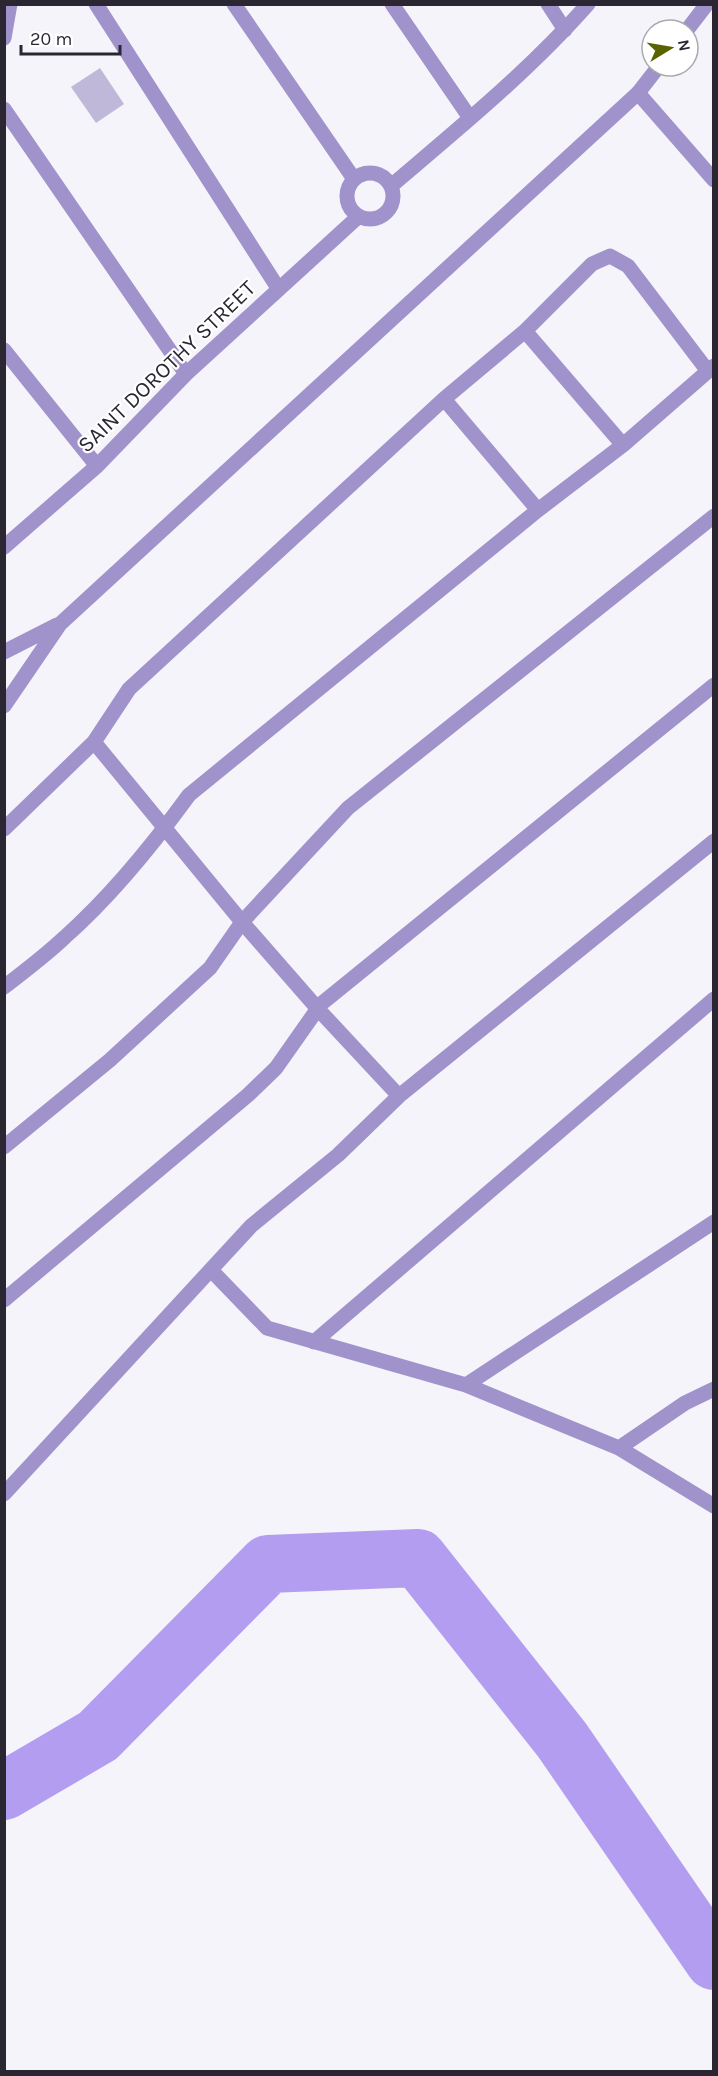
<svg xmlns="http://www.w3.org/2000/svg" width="718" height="2076" font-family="Karla,sans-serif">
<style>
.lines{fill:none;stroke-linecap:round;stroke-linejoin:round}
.river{stroke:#b39df1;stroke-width:58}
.building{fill:#bfb8d8}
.minor{stroke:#a093cb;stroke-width:15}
.tertiary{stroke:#a093cb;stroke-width:15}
.labels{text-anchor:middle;stroke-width:4.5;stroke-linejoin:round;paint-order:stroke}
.street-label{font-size:22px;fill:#2a2733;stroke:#fff}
</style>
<rect width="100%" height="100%" fill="#f5f4fa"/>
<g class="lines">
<path class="river" d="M 4,1791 L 98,1736 L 268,1564 L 418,1558 L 562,1740 L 714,1961"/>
</g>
<path class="building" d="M 100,68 L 124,104 L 96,123 L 71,87 Z"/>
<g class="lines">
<path class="minor" d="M 96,4 L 278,288
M 234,4 L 354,179
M 392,4 L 470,118
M 548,4 L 565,30
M 4,38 L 10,4
M 638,93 L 714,180
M 4,109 L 186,374
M347 196a23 23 0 1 1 46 0a23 23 0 1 1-46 0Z
M 391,186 C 459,128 529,71 588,4
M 525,331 L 623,445
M 4,350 L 97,466
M 444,399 L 538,510
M 4,547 L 97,466 L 186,374 L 359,216
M 94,742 L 242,922 L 318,1009 L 399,1096
M 4,829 L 94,742 L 129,689 L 444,399 L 525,331 L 592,264 L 610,256 L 628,266 L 707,370
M 4,987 C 25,971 46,955 65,937 C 109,898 154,843 189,795 L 538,510 L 623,445 L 714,366
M 4,1147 L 110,1060 L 210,968 L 242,922 L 348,808 L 714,516
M 211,1270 L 267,1328 L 466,1385 L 619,1448 L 714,1506
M 4,1300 L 248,1095 L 276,1068 L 321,1004 L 714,685
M 314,1342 L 714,999
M 466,1385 L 714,1222
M 619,1448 L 685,1403 L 714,1389
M 4,1494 L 251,1226 L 338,1155 L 399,1096 L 714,841"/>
<path class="tertiary" d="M 687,30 L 707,4
M 4,652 L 57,625
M 4,706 L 60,624 L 638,93 L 659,66"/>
</g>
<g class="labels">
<g class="street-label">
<text transform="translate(166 366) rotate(-44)" y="8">SAINT DOROTHY STREET</text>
</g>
</g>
<rect width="718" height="2076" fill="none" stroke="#2a2733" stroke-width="12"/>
<g transform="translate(670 48) rotate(79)"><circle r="28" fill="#ffffff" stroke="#aaa9ad" stroke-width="1.5"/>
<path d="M0-4.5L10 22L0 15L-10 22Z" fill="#5a6200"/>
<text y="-9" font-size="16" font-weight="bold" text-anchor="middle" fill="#2a2733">N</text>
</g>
<path d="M21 45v9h99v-9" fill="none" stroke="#2a2733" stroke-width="3"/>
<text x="30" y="45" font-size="18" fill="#2a2733" stroke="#ffffff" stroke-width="4.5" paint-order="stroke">20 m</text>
</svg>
